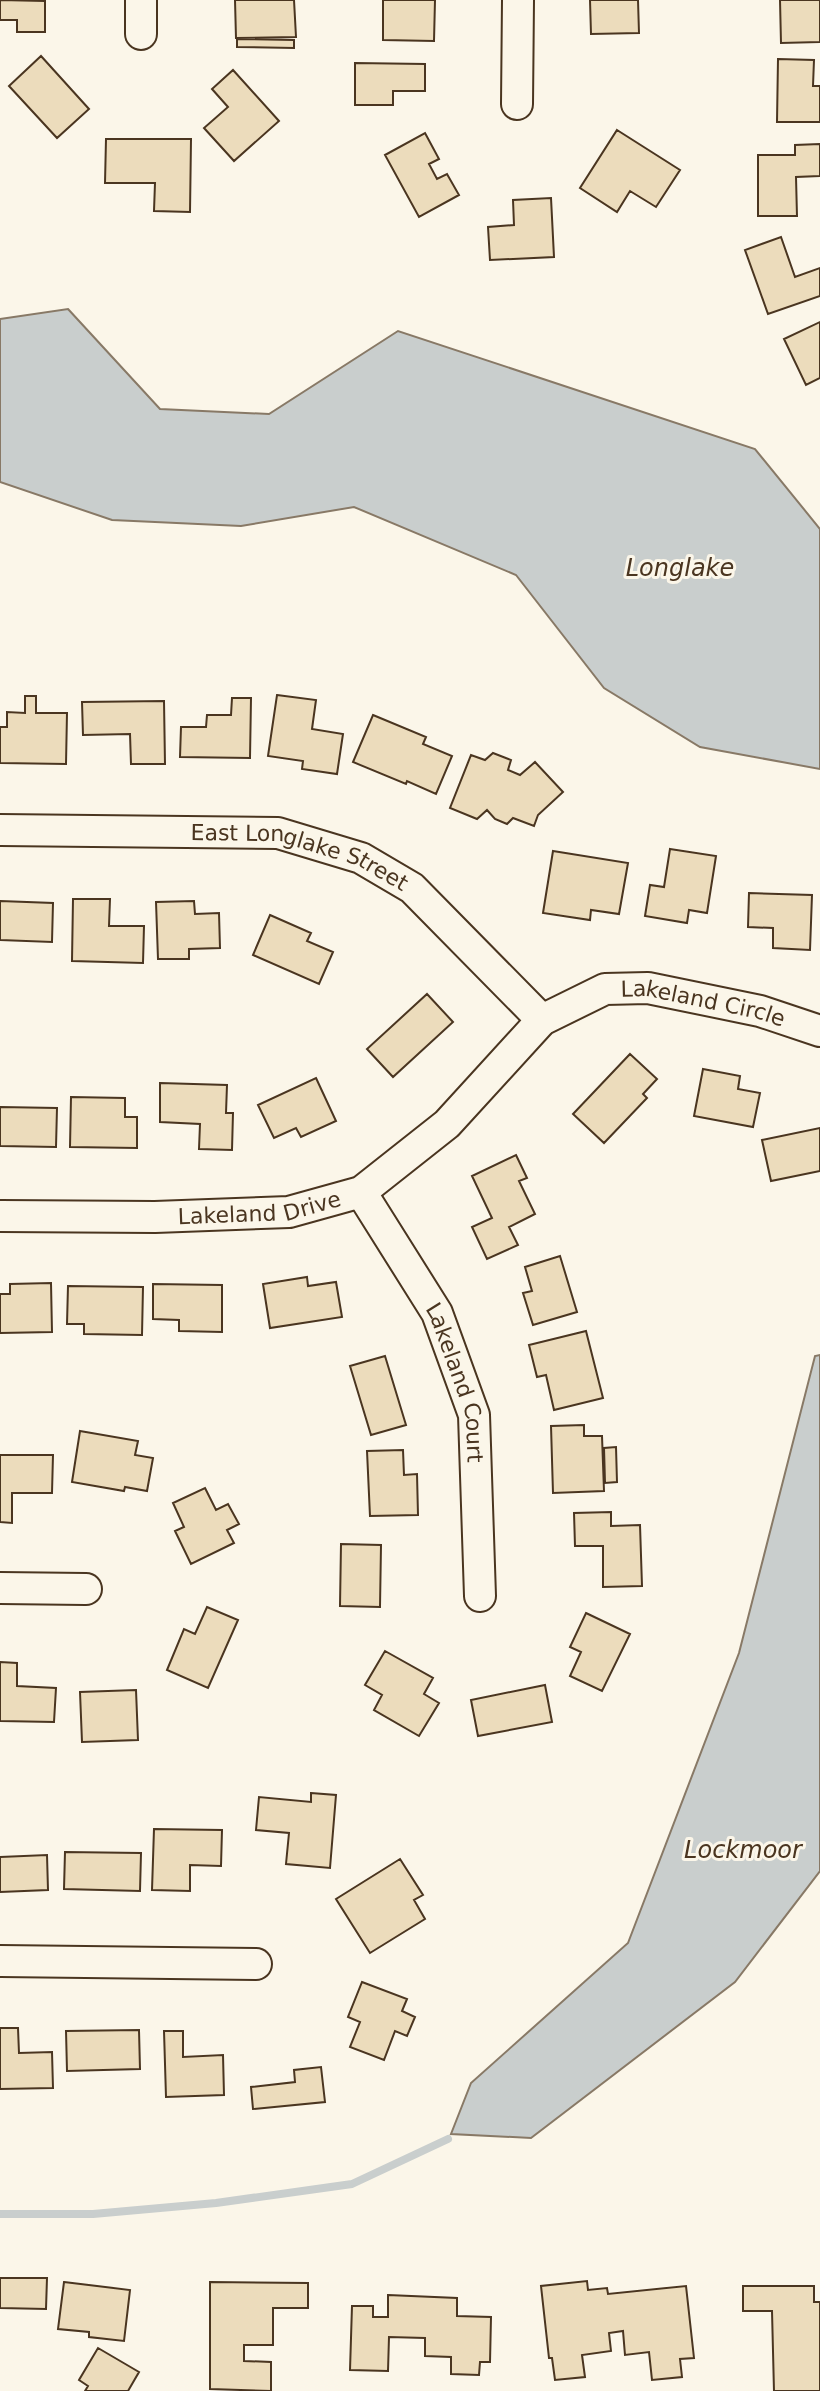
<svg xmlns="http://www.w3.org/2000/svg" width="820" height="2391" font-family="'DejaVu Sans',sans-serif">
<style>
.water{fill:#c9cecd;stroke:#887966;stroke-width:2}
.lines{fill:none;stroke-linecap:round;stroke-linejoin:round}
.stream{stroke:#c9cecd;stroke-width:8}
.building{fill:#ecdcbc;stroke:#4a3520;stroke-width:2}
.minor-casing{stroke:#4a3520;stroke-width:34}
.minor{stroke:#fbf6e9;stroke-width:30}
.labels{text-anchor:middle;stroke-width:6;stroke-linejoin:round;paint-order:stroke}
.street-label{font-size:22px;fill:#4a3520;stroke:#fbf6e9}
.water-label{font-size:24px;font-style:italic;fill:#4a3520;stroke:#fbf6e9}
</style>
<rect width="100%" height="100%" fill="#fbf6e9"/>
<path class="water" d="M 68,309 L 160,409 L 269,414 L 398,331 L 755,449 L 820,529 L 820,769 L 700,747 L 604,688 L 516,575 L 354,507 L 241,526 L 112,520 L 0,482 L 0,319 Z
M 820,1355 L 820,1871 L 735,1982 L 531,2138 L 451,2134 L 471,2083 L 628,1943 L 739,1653 L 815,1356 Z"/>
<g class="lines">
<path class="stream" d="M 0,2214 L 93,2214 L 216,2203 L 352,2184 L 448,2139"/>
</g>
<path class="building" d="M 0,0 L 45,1 L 45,32 L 17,32 L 17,20 L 0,20 Z
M 235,0 L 294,0 L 296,37 L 236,38 Z
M 383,0 L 435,0 L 434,41 L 383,40 Z
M 590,0 L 638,0 L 639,33 L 591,34 Z
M 780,0 L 820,0 L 820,42 L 781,43 Z
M 237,39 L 294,40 L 294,48 L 237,47 Z
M 41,56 L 89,109 L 57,138 L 9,86 Z
M 778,59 L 814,60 L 813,86 L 820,86 L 820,122 L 777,122 Z
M 355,63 L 425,64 L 425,91 L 393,91 L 393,105 L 355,105 Z
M 233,70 L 279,121 L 234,161 L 204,128 L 228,107 L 212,89 Z
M 617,130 L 680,170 L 656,207 L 630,191 L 617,212 L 580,188 Z
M 425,133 L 439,159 L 429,164 L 437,179 L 447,174 L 459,195 L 419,217 L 385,155 Z
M 106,139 L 191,139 L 190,212 L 154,211 L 155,183 L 105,183 Z
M 820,144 L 820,176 L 796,177 L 797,216 L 758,216 L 758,155 L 795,155 L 795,145 Z
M 551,198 L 554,257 L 490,260 L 488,227 L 514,225 L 513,200 Z
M 781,237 L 795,277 L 820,268 L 820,296 L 768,314 L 745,250 Z
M 820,322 L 820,378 L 806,385 L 784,339 Z
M 277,695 L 316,700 L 312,729 L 343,734 L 337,774 L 302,769 L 303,761 L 268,756 Z
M 25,696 L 36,696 L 36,713 L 67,713 L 66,764 L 0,763 L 0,727 L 7,727 L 7,712 L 25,713 Z
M 232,698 L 251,698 L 250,758 L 180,757 L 181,727 L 206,727 L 207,715 L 231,715 Z
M 164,701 L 165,764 L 131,764 L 130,734 L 83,735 L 82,702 Z
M 373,715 L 426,737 L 423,744 L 452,756 L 436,794 L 407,781 L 406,784 L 353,762 Z
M 493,753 L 511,760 L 508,770 L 520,775 L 535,762 L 563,792 L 538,815 L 534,826 L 513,818 L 507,824 L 495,819 L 487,810 L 477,819 L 450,808 L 471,755 L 485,760 Z
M 670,849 L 716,856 L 707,913 L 689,910 L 687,923 L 645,916 L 650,885 L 664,887 Z
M 553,851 L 628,863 L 619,914 L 591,910 L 590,920 L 543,913 Z
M 749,893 L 812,895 L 810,950 L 773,948 L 773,928 L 748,927 Z
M 73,899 L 110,899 L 109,926 L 144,926 L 143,963 L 72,961 Z
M 0,901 L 53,903 L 52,942 L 0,940 Z
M 194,901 L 195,914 L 219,913 L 220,948 L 189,949 L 189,959 L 158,959 L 156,902 Z
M 270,915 L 311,933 L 307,941 L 333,952 L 319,984 L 253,955 Z
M 427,994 L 453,1022 L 393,1077 L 367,1049 Z
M 630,1054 L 657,1079 L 643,1094 L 647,1098 L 604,1143 L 573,1114 Z
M 703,1069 L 740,1076 L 738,1089 L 760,1093 L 753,1127 L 694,1116 Z
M 316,1078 L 336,1121 L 301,1137 L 296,1128 L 274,1138 L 258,1105 Z
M 160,1083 L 227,1085 L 226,1113 L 233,1113 L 232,1150 L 199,1149 L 200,1124 L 160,1122 Z
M 71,1097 L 125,1098 L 125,1117 L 137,1117 L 137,1148 L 70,1147 Z
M 0,1107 L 57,1108 L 56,1147 L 0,1146 Z
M 820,1128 L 820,1171 L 771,1181 L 762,1140 Z
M 516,1155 L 527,1178 L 519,1181 L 535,1214 L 509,1227 L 518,1245 L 487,1259 L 472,1227 L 492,1218 L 472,1176 Z
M 560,1256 L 577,1312 L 533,1325 L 523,1293 L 532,1291 L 525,1267 Z
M 307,1277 L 308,1286 L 336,1282 L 342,1317 L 270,1328 L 263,1284 Z
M 51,1283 L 52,1332 L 0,1333 L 0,1294 L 10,1294 L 10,1284 Z
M 153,1284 L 222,1285 L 222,1332 L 179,1331 L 179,1320 L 153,1319 Z
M 68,1286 L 143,1287 L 142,1335 L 84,1334 L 84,1324 L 67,1324 Z
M 586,1331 L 603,1398 L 554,1410 L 546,1375 L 537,1377 L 529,1345 Z
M 385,1356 L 406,1425 L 371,1435 L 350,1366 Z
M 584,1425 L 584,1436 L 602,1436 L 604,1491 L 553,1493 L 551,1426 Z
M 80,1431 L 138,1441 L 135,1455 L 153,1458 L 147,1491 L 125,1487 L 124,1491 L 72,1482 Z
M 616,1447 L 617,1482 L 605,1483 L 604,1448 Z
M 403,1450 L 404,1475 L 417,1474 L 418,1515 L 370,1516 L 367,1451 Z
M 0,1455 L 53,1455 L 52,1493 L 12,1493 L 12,1523 L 0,1522 Z
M 205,1488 L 216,1510 L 228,1504 L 239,1524 L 227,1530 L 234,1543 L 191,1564 L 175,1531 L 184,1527 L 173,1503 Z
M 611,1512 L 611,1526 L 640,1525 L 642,1586 L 603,1587 L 603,1546 L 575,1546 L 574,1513 Z
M 341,1544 L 381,1545 L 380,1607 L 340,1606 Z
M 207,1607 L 238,1620 L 208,1688 L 167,1670 L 184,1629 L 195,1634 Z
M 586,1613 L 630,1634 L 602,1691 L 570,1676 L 581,1652 L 570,1647 Z
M 385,1651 L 433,1678 L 424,1694 L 439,1703 L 419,1736 L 374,1710 L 382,1695 L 365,1685 Z
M 0,1662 L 17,1663 L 17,1686 L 56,1688 L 54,1722 L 0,1721 Z
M 545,1685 L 552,1722 L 478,1736 L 471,1700 Z
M 136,1690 L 138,1740 L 82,1742 L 80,1692 Z
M 311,1793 L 336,1795 L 330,1868 L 286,1864 L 289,1833 L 256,1830 L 259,1797 L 311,1802 Z
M 154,1829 L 222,1830 L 221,1866 L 190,1865 L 190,1891 L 152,1890 Z
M 65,1852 L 141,1853 L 140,1891 L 64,1889 Z
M 47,1855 L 48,1890 L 0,1892 L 0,1857 Z
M 400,1859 L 423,1895 L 414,1900 L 425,1919 L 370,1953 L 336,1899 Z
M 362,1982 L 407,1999 L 402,2011 L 415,2017 L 407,2036 L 395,2031 L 384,2060 L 350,2047 L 360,2022 L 348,2017 Z
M 0,2028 L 18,2028 L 19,2053 L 52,2052 L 53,2088 L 0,2089 Z
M 139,2030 L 140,2069 L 67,2071 L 66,2031 Z
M 164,2031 L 183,2031 L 183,2057 L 223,2055 L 224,2095 L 166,2097 Z
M 321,2067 L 325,2102 L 253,2109 L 251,2087 L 295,2082 L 294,2070 Z
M 0,2278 L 47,2278 L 46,2309 L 0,2308 Z
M 587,2281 L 588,2290 L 607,2288 L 608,2294 L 686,2286 L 694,2358 L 680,2359 L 682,2377 L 652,2380 L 649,2352 L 625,2355 L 623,2331 L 609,2333 L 611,2351 L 582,2355 L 585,2377 L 555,2380 L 552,2358 L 549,2358 L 541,2286 Z
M 64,2282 L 130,2290 L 124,2341 L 89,2337 L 89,2332 L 58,2329 Z
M 210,2282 L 308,2283 L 308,2308 L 273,2308 L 273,2345 L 244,2345 L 244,2361 L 271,2362 L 271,2391 L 210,2389 Z
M 743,2286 L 814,2286 L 814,2302 L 820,2302 L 820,2391 L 774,2391 L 772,2311 L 743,2311 Z
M 388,2295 L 457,2298 L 457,2316 L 491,2317 L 490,2362 L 480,2362 L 479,2375 L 451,2374 L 451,2357 L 425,2356 L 425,2338 L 389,2337 L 388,2371 L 350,2370 L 352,2306 L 373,2306 L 373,2317 L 388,2317 Z
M 98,2348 L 139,2372 L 128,2391 L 85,2391 L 88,2386 L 79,2380 Z"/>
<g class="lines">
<defs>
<g id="minor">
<path d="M 141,34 L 141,0"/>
<path d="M 517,104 L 518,0"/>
<path id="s1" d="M 0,830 L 278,833 L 361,858 L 412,888 L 542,1020"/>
<path id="s2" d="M 361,1192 L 437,1313 L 474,1415 L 480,1596"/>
<path id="s3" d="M 0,1216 L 155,1217 L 289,1212 L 361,1192 L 447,1124 L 542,1020 L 605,989 L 648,988 L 760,1011 L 820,1031"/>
<path d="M 0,1588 L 86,1589"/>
<path d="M 0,1961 L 256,1964"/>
</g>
</defs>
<use href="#minor" class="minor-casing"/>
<use href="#minor" class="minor"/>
</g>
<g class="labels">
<g class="street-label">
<text dy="8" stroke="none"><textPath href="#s1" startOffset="304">East Longlake Street</textPath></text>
<text dy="8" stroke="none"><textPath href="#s3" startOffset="784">Lakeland Circle</textPath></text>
<text dy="8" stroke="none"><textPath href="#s3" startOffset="260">Lakeland Drive</textPath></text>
<text dy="8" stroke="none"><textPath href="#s2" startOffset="216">Lakeland Court</textPath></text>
</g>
<g class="water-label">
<text x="680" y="576">Longlake</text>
<text x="743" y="1858">Lockmoor</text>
</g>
</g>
</svg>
